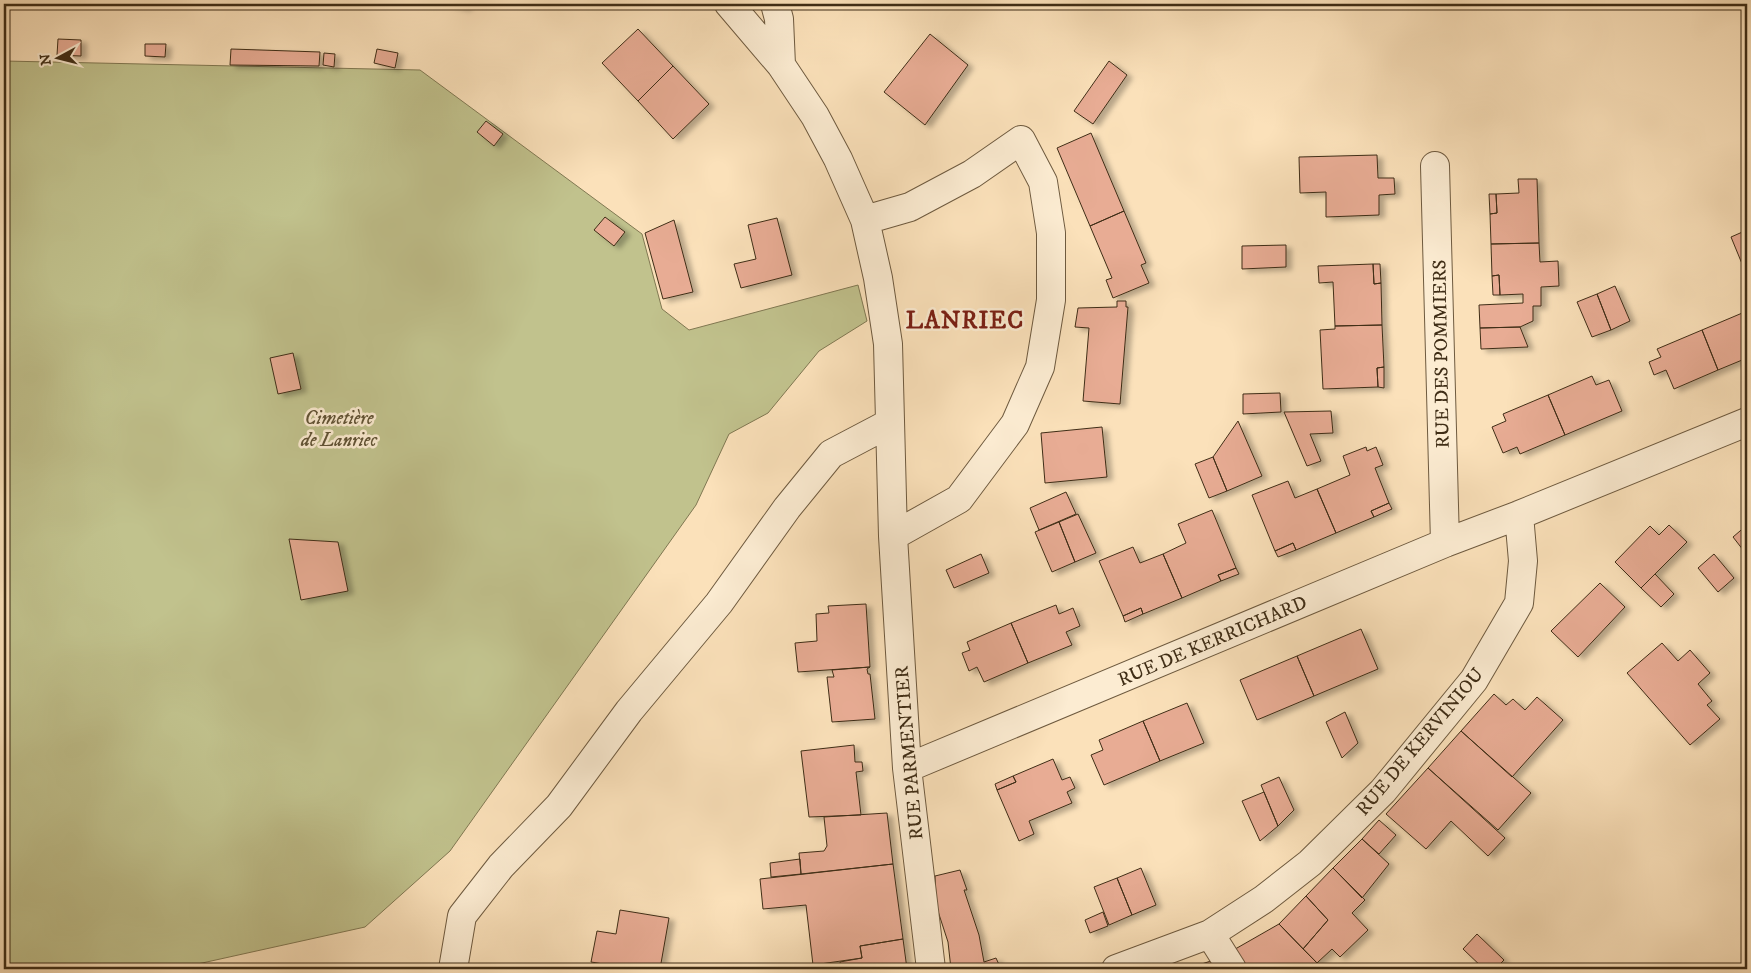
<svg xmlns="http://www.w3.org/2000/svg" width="1751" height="973" font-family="'IM FELL DW Pica',serif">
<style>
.green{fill:#c1c28d;stroke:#807852}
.building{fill:#e8ac94;stroke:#3f2d16;filter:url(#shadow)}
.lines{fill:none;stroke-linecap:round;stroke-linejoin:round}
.minor-casing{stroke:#6e5a3f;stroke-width:30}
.minor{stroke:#fcecd2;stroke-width:28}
.labels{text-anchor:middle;stroke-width:5;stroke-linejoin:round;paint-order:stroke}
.street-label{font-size:19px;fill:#3f2d16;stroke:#fcecd2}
.park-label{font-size:19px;font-style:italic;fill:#605234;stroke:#fcecd2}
.district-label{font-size:24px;font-weight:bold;letter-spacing:1px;fill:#7a1f14;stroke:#fcecd2}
</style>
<defs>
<filter id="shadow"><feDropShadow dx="5.5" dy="3" stdDeviation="2.5" flood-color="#0004"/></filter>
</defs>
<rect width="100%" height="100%" fill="#fbe1ba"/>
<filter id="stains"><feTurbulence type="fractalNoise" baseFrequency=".004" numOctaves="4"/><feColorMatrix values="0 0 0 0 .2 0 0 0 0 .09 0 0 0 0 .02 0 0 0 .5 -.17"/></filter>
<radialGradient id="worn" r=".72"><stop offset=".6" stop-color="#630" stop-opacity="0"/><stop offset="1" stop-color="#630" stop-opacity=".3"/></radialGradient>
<path class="green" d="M 4,61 L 420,70 L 642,234 L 662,309 L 689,330 L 858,285 L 867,321 L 819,351 L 768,413 L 729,434 L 696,505 L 450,851 L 365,927 L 175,969 L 4,969 Z"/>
<path class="building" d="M 448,4 L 467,4 L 465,8 Z
M 638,29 L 673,66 L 638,101 L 602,63 Z
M 930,34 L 968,65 L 925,125 L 884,92 Z
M 58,39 L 81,40 L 81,56 L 57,55 Z
M 145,44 L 166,44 L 165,57 L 145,56 Z
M 231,49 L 320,52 L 319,66 L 230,65 Z
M 377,49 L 398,53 L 395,68 L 374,63 Z
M 324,53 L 335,54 L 334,67 L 323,65 Z
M 1109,61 L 1127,75 L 1093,124 L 1074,111 Z
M 673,66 L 709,104 L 673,139 L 638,101 Z
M 486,121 L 503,134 L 494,146 L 477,132 Z
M 1091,133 L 1124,211 L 1090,226 L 1057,148 Z
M 1377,155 L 1378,178 L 1394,178 L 1395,194 L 1379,195 L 1379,215 L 1326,217 L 1326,192 L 1300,193 L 1299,157 Z
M 1518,179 L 1537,179 L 1539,243 L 1491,244 L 1490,214 L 1497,213 L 1496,194 L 1519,193 Z
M 1489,194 L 1496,194 L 1497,213 L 1490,214 Z
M 1124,211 L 1146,263 L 1141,265 L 1149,283 L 1113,298 L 1106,280 L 1112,278 L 1090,226 Z
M 605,217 L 625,232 L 614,246 L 594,230 Z
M 777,218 L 792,275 L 741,288 L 734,264 L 756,259 L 748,225 Z
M 674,220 L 693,292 L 663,299 L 645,233 Z
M 1747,230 L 1747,271 L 1745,271 L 1731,237 Z
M 1539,243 L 1540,262 L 1558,261 L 1559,286 L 1541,287 L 1541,306 L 1533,306 L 1533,321 L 1520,327 L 1480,328 L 1479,305 L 1523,303 L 1523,294 L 1500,295 L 1499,275 L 1492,276 L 1491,244 Z
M 1286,245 L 1286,267 L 1242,269 L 1242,246 Z
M 1373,264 L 1374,284 L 1381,283 L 1382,325 L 1335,326 L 1333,282 L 1319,283 L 1318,266 Z
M 1373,264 L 1380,264 L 1381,283 L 1374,284 Z
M 1499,275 L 1500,295 L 1493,295 L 1492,276 Z
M 1615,286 L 1630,321 L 1611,330 L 1597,294 Z
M 1597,294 L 1611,330 L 1592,337 L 1577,302 Z
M 1117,301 L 1126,301 L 1126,307 L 1128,307 L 1120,404 L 1083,401 L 1089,328 L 1075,327 L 1078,308 L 1117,307 Z
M 1747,311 L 1747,358 L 1718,370 L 1702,330 Z
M 1382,325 L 1384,367 L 1377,368 L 1378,387 L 1323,389 L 1320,330 L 1335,329 L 1335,326 Z
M 1520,327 L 1528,347 L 1481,349 L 1480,328 Z
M 1702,330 L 1718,370 L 1674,389 L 1666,370 L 1654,375 L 1649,362 L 1661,357 L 1657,349 Z
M 293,353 L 301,389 L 278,394 L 270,358 Z
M 1384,367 L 1384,388 L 1378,387 L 1377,368 Z
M 1592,376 L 1596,385 L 1609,380 L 1622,411 L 1565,435 L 1548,395 Z
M 1280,393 L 1281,412 L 1243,414 L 1243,394 Z
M 1548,395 L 1565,435 L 1520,454 L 1517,447 L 1503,453 L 1492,427 L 1506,421 L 1503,414 Z
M 1331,411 L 1333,433 L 1310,434 L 1321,461 L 1307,466 L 1284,412 Z
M 1238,421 L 1262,476 L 1227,491 L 1213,457 Z
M 1102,427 L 1107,477 L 1045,483 L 1041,433 Z
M 1366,447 L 1367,451 L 1376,447 L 1383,465 L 1375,468 L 1389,503 L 1371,511 L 1374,517 L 1336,533 L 1317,489 L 1350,475 L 1343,456 Z
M 1213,457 L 1227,491 L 1209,498 L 1195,464 Z
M 1288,481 L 1295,498 L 1317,489 L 1336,533 L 1296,550 L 1293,543 L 1275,551 L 1252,495 Z
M 1066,492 L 1076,514 L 1039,530 L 1030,508 Z
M 1389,503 L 1392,509 L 1374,517 L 1371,511 Z
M 1212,510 L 1236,568 L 1218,575 L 1221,581 L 1182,598 L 1163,554 L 1186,543 L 1178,524 Z
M 1078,514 L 1096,553 L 1075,562 L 1059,522 Z
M 1059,522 L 1075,562 L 1052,572 L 1035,532 Z
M 1669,525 L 1687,542 L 1641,588 L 1615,562 L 1650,526 L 1659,535 Z
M 1747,525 L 1747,555 L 1733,537 Z
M 289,539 L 338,542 L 348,591 L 301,600 Z
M 1293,543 L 1296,550 L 1278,557 L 1275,551 Z
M 1133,547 L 1140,563 L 1163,554 L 1182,598 L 1143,614 L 1141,608 L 1123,616 L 1099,561 Z
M 981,554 L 989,573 L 954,588 L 946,570 Z
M 1714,554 L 1734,578 L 1718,592 L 1698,568 Z
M 1236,568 L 1239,574 L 1221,581 L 1218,575 Z
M 1655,574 L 1674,594 L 1661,607 L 1641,588 Z
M 1600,583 L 1625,607 L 1578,657 L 1551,631 Z
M 866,604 L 870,667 L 798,672 L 795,643 L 817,641 L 816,614 L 829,613 L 828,606 Z
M 1056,605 L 1059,614 L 1073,608 L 1080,626 L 1066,632 L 1072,645 L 1028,663 L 1011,623 Z
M 1141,608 L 1143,614 L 1125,622 L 1123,616 Z
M 1011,623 L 1028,663 L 984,682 L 977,667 L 969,671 L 962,653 L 970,650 L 967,642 Z
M 1361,629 L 1378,669 L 1314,696 L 1297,656 Z
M 1662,643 L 1678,661 L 1690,650 L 1710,673 L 1698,684 L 1712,701 L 1707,705 L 1720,719 L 1690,745 L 1627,673 Z
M 1297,656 L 1314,696 L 1257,720 L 1240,680 Z
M 870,667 L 867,669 L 868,674 L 870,674 L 875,719 L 832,722 L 827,677 L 834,677 L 832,670 Z
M 1494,694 L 1506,705 L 1513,699 L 1525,710 L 1537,697 L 1563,720 L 1512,777 L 1461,731 Z
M 1187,703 L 1204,743 L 1160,761 L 1143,721 Z
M 1345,712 L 1358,743 L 1342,758 L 1326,722 Z
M 1143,721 L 1160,761 L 1104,785 L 1091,755 L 1103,750 L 1099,740 Z
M 1461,731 L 1531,793 L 1498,830 L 1428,768 Z
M 854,745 L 855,762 L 862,762 L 863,771 L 856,772 L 861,815 L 809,817 L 801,751 Z
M 1053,759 L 1062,780 L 1070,777 L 1075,788 L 1067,792 L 1072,803 L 1029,821 L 1034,834 L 1019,841 L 997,790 L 1016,782 L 1013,776 Z
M 1428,768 L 1505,838 L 1488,856 L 1451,821 L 1426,849 L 1386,814 Z
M 1013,776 L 1016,782 L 997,790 L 995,784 Z
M 1279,777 L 1294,810 L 1278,826 L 1261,785 Z
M 1264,792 L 1278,826 L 1260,841 L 1242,801 Z
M 887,813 L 893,864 L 801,874 L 799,853 L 824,851 L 827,846 L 824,817 Z
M 1379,820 L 1396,835 L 1379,854 L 1362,839 Z
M 1362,839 L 1389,864 L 1362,898 L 1333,868 Z
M 800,859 L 801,874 L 771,877 L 770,863 Z
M 893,864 L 903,939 L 860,946 L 862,958 L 813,965 L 806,905 L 763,909 L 760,879 Z
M 1141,868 L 1156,905 L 1132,915 L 1117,878 Z
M 1333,868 L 1365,900 L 1352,913 L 1368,930 L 1340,957 L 1332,949 L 1317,963 L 1303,949 L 1328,920 L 1306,896 Z
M 960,870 L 967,890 L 964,890 L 979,935 L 984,962 L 996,958 L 1001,969 L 951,969 L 948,942 L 934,899 L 936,898 L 935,876 Z
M 1117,878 L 1132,915 L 1109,925 L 1094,887 Z
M 1306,896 L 1328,920 L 1303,949 L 1279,924 Z
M 620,910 L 669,918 L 660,969 L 635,969 L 591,962 L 597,931 L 616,934 Z
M 1103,912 L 1108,926 L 1090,933 L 1085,920 Z
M 1279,924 L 1321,967 L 1317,969 L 1240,969 L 1230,952 Z
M 1477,934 L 1504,960 L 1495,969 L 1484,969 L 1463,949 Z
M 903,939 L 907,969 L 841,969 L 840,962 L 862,958 L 860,946 Z
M 1214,960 L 1218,969 L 1186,969 Z"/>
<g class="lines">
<defs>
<path id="minor" d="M 729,4 L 781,65 L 815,116 L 838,159 L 865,220 L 878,278 L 888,344 L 893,536 L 907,768 L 931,969
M 775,4 L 779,19 L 781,65
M 1435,166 L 1445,543
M 865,220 L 910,207 L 972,174 L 1021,140 L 1043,182 L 1051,233 L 1051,300 L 1040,367 L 1015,424 L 959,499 L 893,536
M 907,768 L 1445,543 L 1519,515 L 1747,422
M 1210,934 L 1232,969
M 453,969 L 462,916 L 501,866 L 559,806 L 629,711 L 719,603 L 787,508 L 831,454 L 888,424
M 1116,969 L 1210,934 L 1264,899 L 1310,863 L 1383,791 L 1474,680 L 1519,603 L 1523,561 L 1519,515"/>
</defs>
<use href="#minor" class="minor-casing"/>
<use href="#minor" class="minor"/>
</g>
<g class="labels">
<g class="street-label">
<text transform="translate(1440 354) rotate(-91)" y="7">RUE DES POMMIERS</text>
<text transform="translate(1212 640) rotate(-23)" y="7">RUE DE KERRICHARD</text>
<text transform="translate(1419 741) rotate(-50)" y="7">RUE DE KERVINIOU</text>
<text transform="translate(908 753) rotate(-95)" y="7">RUE PARMENTIER</text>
</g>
<g class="park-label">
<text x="339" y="424">Cimetière<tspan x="339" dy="22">de Lanriec</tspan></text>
</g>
<g class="district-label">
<text x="965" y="328">LANRIEC</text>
</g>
</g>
<rect width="1751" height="973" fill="none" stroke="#fbe1ba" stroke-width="20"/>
<rect x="5" y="5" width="1741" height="963" fill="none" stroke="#3f2d16" stroke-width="2.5"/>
<rect x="10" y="10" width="1731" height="953" fill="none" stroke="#3f2d16"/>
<g transform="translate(58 58) rotate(263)" stroke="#fcecd2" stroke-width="4" paint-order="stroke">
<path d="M0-4L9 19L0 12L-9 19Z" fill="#3f2d16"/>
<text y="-8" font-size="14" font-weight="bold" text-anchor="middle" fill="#3f2d16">N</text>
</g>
<rect width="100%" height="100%" filter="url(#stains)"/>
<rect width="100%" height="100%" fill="url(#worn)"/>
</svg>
